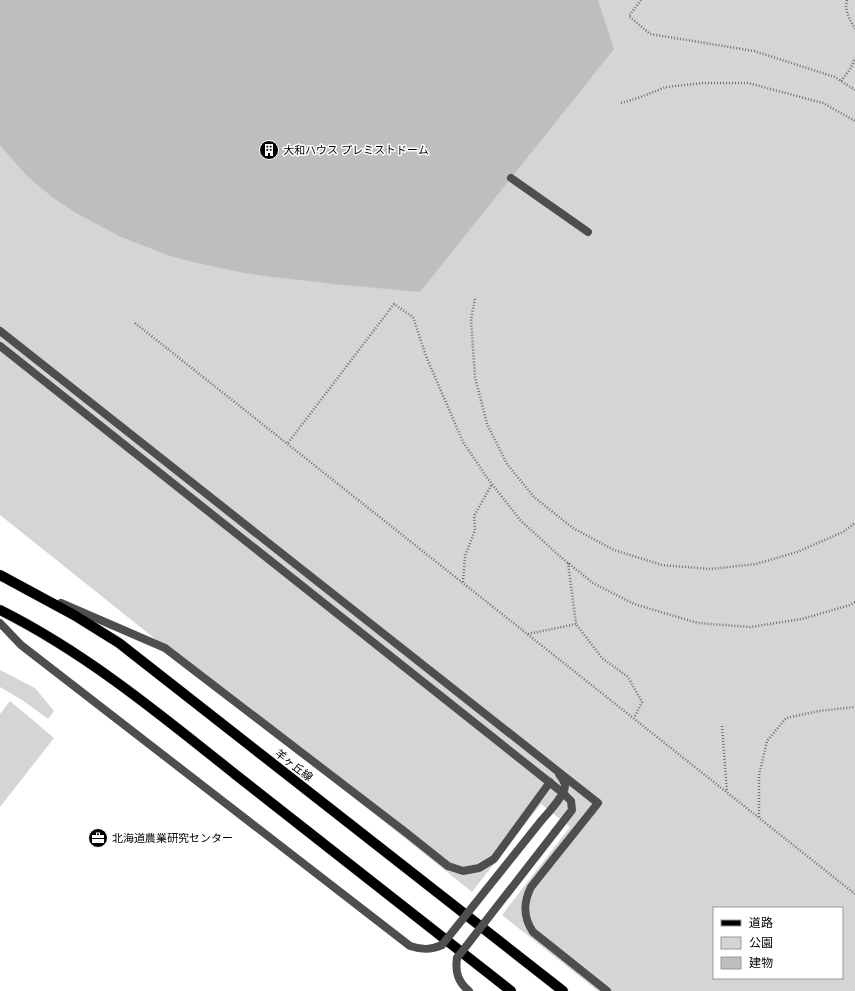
<svg xmlns="http://www.w3.org/2000/svg" width="855" height="991" font-family="Arial,'Noto Sans JP',sans-serif">
<style>
.green{fill:#d5d5d5;fill-rule:evenodd}
.building{fill:#bebebe}
.lines{fill:none;stroke-linecap:round;stroke-linejoin:round}
.primary-casing{stroke:#dbdbdb;stroke-width:11}
.path{stroke:#707070;stroke-width:2.5;stroke-dasharray:1 2;stroke-linecap:butt}
.service{stroke:#4e4e4e;stroke-width:8}
.primary{stroke:#000;stroke-width:10}
.service-bridge{stroke:#4e4e4e;stroke-width:8}
.labels{text-anchor:middle;stroke-width:3;stroke-linejoin:round;paint-order:stroke}
.poi-label{font-size:11px;fill:#000;stroke:#fff;text-anchor:start}
.street-label{font-size:11px;fill:#000;stroke:#fff}
</style>
<rect width="100%" height="100%" fill="#fff"/>
<path class="green" d="M 0,0 L 855,0 L 855,991 L 598,991 L 502,915 L 570,827 L 541,804 L 472,892 L 0,515 ZM 714,908 L 842,908 L 842,978 L 714,978 Z
M 0,670 L 35,688 L 54,711 L 48,719 L 22,700 L 0,687 Z
M 10,701 L 54,738 L 0,807 L 0,714 Z"/>
<path class="building" d="M 0,0 L 598,0 L 614,49 L 420,292 L 334,284 L 273,277 L 244,273 L 193,262 L 170,256 L 121,237 L 76,213 L 52,197 L 27,176 L 0,145 Z"/>
<g class="lines">
<defs>
<path id="primary" d="M 0,575 L 74,615 L 119,643 L 563,991
M 0,610 C 86,653 161,715 236,775 C 328,847 420,919 511,991"/>
</defs>
<use href="#primary" class="primary-casing"/>
<path class="path" d="M 641,0 L 629,16 L 650,34 L 754,51 L 835,77 L 855,90
M 847,0 C 844,10 850,20 855,29
M 841,81 L 851,68 L 855,58
M 621,103 L 638,98 L 666,87 L 703,83 L 748,83 L 823,103 L 855,121
M 475,299 L 471,319 L 475,377 L 487,424 L 507,464 L 534,497 L 573,528 L 614,550 L 662,565 L 711,569 L 756,564 L 797,552 L 843,532 L 855,523
M 135,323 L 855,894
M 288,443 L 394,304 L 413,317 L 426,356 L 463,442 L 488,479 L 521,521 L 563,559 L 593,583 L 634,604 L 698,623 L 750,627 L 802,619 L 850,605 L 855,602
M 568,563 L 576,624 L 602,658 L 628,677 L 642,702 L 634,718
M 463,582 L 465,556 L 475,530 L 474,516 L 492,484
M 528,634 L 576,624
M 722,726 L 727,792
M 759,817 L 759,775 L 767,741 L 786,718 L 819,711 L 855,707"/>
<path class="service" d="M 511,178 L 588,232
M 0,331 L 598,803 L 531,887 C 523,903 523,917 533,932 L 607,991
M 0,346 L 563,793 L 571,801 L 572,810 L 555,832
M 61,603 L 165,648 L 404,831 L 448,866 L 463,871 L 479,868 L 494,859 L 550,782
M 0,623 L 21,645 L 410,946 C 422,950 431,950 442,945
M 541,821 C 547,814 565,795 565,786 C 565,782 562,778 559,774
M 457,958 C 455,972 458,982 469,991"/>
<use href="#primary" class="primary"/>
<path class="service-bridge" d="M 442,945 L 541,821
M 457,958 L 555,832"/>
</g>
<defs>
<symbol id="building-disc" viewBox="-11 -11 22 22"><circle r="9.5" fill="#000" stroke="#fff"/><path d="M-4-6H4V6H1V3H-1V6H-4ZM-2.5-4.3h1.7v1.8h-1.7ZM.8-4.3h1.7v1.8H.8ZM-2.5-1h1.7V.8h-1.7ZM.8-1h1.7V.8H.8Z" fill="#fff"/></symbol>
<symbol id="office-disc" viewBox="-11 -11 22 22"><circle r="9.5" fill="#000" stroke="#fff"/><path d="M-6-3h4V-5.5h4V-3h4V5H-6ZM-1-4.5V-3h2v-1.5ZM-6 0V1H6V0Z" fill="#fff"/></symbol>
</defs>
<g fill-rule="evenodd">
<use href="#building-disc" x="258" y="139" width="22" height="22"/>
<use href="#office-disc" x="87" y="827" width="22" height="22"/>
</g>
<g class="labels">
<g class="poi-label">
<text x="283" y="154">大和ハウス プレミストドーム</text>
<text x="112" y="842">北海道農業研究センター</text>
</g>
<g class="street-label">
<text transform="translate(294 765) rotate(38)" y="4">羊ヶ丘線</text>
</g>
</g>
<rect x="713" y="907" width="130" height="72" fill="#ffffff" stroke="#999999"/>
<rect x="721" y="920" width="20" height="6" fill="#000000" stroke="#999999"/>
<text x="749" y="927" font-size="12" fill="#000000">道路</text>
<rect x="721" y="937" width="20" height="12" fill="#d5d5d5" stroke="#999999"/>
<text x="749" y="947" font-size="12" fill="#000000">公園</text>
<rect x="721" y="957" width="20" height="12" fill="#bebebe" stroke="#999999"/>
<text x="749" y="967" font-size="12" fill="#000000">建物</text>
</svg>
